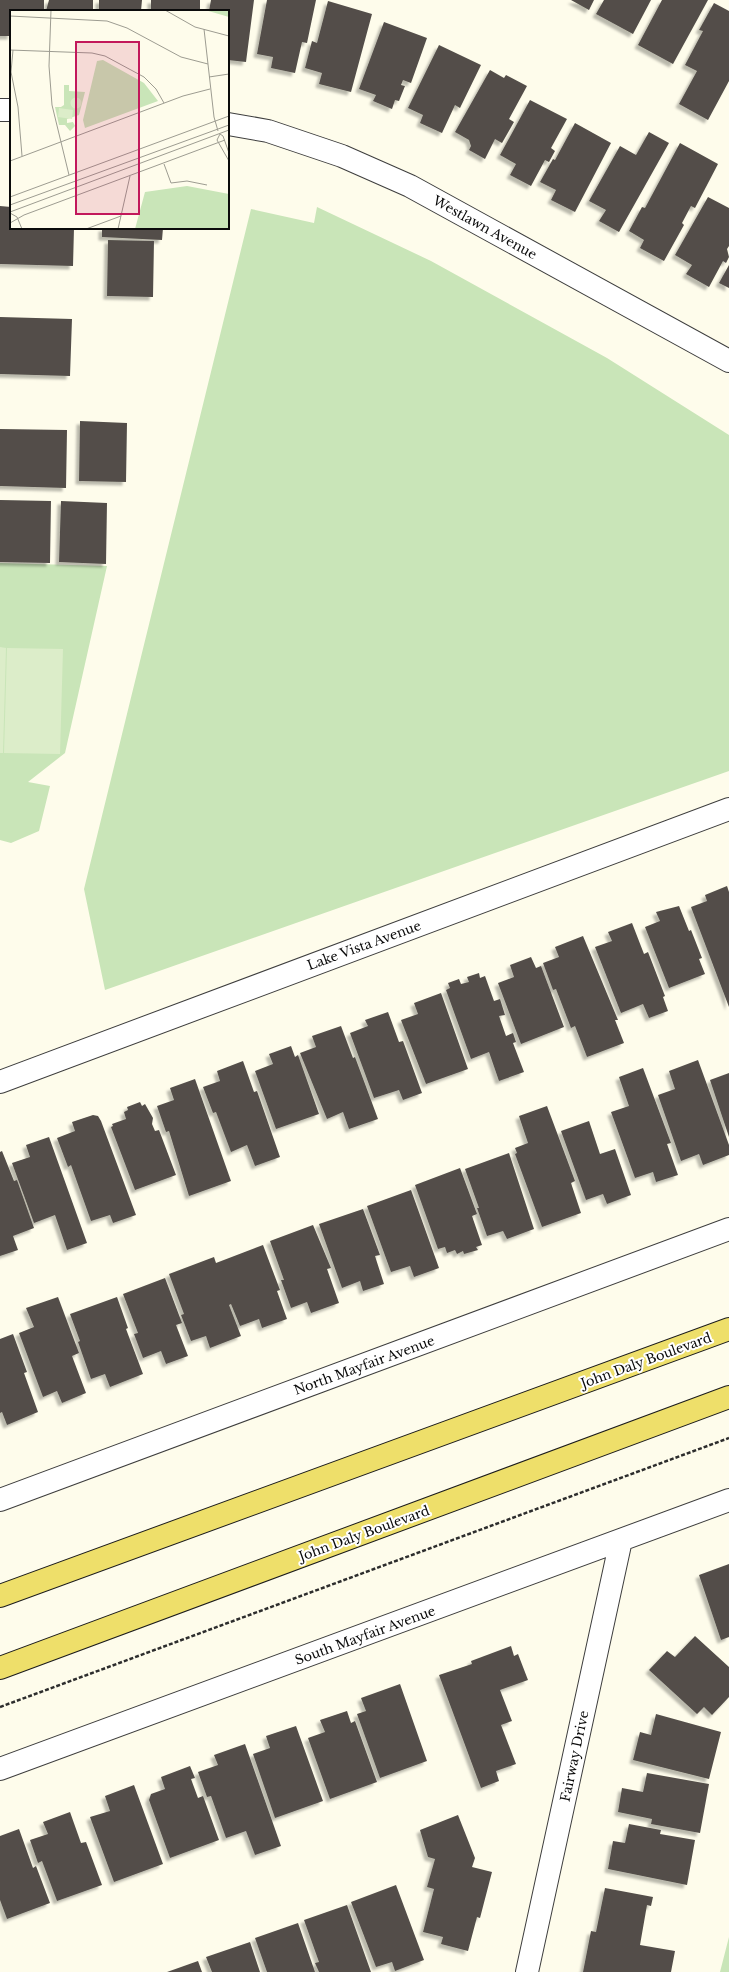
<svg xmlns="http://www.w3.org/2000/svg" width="729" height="1972" font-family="'Libre Baskerville',serif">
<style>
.green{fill:#c9e5b8}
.pitch{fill:#dcedc9}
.building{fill:#534e49;filter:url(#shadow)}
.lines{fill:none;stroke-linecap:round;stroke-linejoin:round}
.minor-casing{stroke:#3e3e3e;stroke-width:24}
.major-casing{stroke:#1c1c1c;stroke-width:24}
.path{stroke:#2d2d2d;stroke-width:2.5;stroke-dasharray:4 2;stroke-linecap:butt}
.minor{stroke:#fff;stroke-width:22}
.major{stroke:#eedf6a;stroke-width:22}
.labels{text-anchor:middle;stroke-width:4;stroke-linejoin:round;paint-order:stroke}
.street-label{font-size:13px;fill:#0b0b0b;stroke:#fff}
.inset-road{fill:none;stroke:#9d9c91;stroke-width:1}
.view{fill:#c2185b;fill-opacity:0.15;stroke:#c2185b;stroke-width:2}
.inset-edge{fill:none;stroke:#0b0b0b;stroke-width:2}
</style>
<defs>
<filter id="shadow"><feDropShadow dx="-3.5" dy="3.5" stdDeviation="1" flood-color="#0004"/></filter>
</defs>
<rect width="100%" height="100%" fill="#fefceb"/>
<path class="green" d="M 317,207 L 431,261 L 607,358 L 729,435 L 729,771 L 105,990 L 84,889 L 251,209 L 314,223 Z
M 0,563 L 107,566 L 65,753 L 28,782 L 50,786 L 39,831 L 11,843 L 0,840 Z
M 729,1937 L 729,1972 L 720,1972 Z"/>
<path class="pitch" d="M 0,647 L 6,648 L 3,753 L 0,753 Z
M 7,648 L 63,649 L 60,754 L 4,753 Z"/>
<path class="building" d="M 0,0 L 44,0 L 44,11 L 11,11 L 11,36 L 0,36 Z
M 49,0 L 93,0 L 93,11 L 46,11 Z
M 99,0 L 142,0 L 141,11 L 99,11 Z
M 151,0 L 200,0 L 200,11 L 151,11 Z
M 211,0 L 254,0 L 246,62 L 228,60 L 228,11 L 209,11 Z
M 267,0 L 316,0 L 307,43 L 302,42 L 295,73 L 271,68 L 273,57 L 257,54 Z
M 571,0 L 594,0 L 589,10 Z
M 604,0 L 651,0 L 633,34 L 596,14 Z
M 662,0 L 708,0 L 673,64 L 638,45 Z
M 328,1 L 372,14 L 351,92 L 319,84 L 322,73 L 305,68 L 312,41 L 317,43 Z
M 714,3 L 729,11 L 729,81 L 708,120 L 679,104 L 697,71 L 685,65 L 703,31 L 699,30 Z
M 384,22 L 427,38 L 411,83 L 403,80 L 401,85 L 405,86 L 399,101 L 395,100 L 392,109 L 373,101 L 376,95 L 359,89 Z
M 439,45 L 481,65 L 460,108 L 455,105 L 442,133 L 420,123 L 423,115 L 408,108 Z
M 490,70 L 504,78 L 506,75 L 527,86 L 509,119 L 514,122 L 502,143 L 495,139 L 485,159 L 469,150 L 471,146 L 469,140 L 455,132 Z
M 530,100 L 567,119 L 551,148 L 555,151 L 549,162 L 545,160 L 531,186 L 510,175 L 516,164 L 500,155 Z
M 575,123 L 611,143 L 575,212 L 551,200 L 556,190 L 540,182 L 553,159 L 555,160 Z
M 649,132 L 669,143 L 619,232 L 599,221 L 606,210 L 589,201 L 620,146 L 636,155 Z
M 680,143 L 718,164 L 695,208 L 691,206 L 682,223 L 684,225 L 664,261 L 640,248 L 644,240 L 629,231 L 642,207 L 645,208 Z
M 708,197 L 729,208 L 729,246 L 727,249 L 729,257 L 726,263 L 723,261 L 709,287 L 686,274 L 692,265 L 675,255 Z
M 0,206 L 11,207 L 11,228 L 74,228 L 73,266 L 0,264 Z
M 102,228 L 163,228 L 162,240 L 102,237 Z
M 108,240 L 154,241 L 153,297 L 107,296 Z
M 729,265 L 729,288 L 719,283 Z
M 0,317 L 72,319 L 70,376 L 0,374 Z
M 80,421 L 127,423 L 126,482 L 79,481 Z
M 0,429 L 67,430 L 66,488 L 0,486 Z
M 0,500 L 51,501 L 50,563 L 0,562 Z
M 61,501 L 107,503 L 106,564 L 59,562 Z
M 727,886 L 729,892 L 729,1007 L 691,907 L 707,901 L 705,895 Z
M 679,906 L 689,931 L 691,930 L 702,958 L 699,959 L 705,974 L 669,988 L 645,927 L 660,921 L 656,912 Z
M 632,923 L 644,954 L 648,952 L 665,996 L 663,997 L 668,1011 L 649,1018 L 643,1004 L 621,1013 L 595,947 L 612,941 L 608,932 Z
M 583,936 L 618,1020 L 615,1020 L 624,1043 L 587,1057 L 575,1026 L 571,1028 L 556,989 L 553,990 L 543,963 L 559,957 L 555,947 Z
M 531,957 L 536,968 L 541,966 L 564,1027 L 521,1044 L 498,983 L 514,977 L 510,965 Z
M 479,973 L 480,978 L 485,976 L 494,1001 L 500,999 L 505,1015 L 499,1016 L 506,1036 L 513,1033 L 516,1042 L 513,1043 L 524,1072 L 499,1081 L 489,1052 L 471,1059 L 446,990 L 450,988 L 448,983 L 459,979 L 461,984 L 469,982 L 467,977 Z
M 441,993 L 468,1069 L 426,1084 L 401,1020 L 418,1014 L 414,1003 Z
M 388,1012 L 399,1042 L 403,1041 L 422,1093 L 403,1100 L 399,1090 L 374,1098 L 350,1033 L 368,1026 L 365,1020 Z
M 341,1026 L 353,1058 L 355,1057 L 378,1119 L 349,1129 L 343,1112 L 327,1119 L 300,1053 L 316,1047 L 312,1036 Z
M 291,1046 L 295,1057 L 298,1055 L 319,1114 L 276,1129 L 255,1071 L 273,1064 L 269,1054 Z
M 698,1060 L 729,1145 L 729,1155 L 703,1165 L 699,1154 L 681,1161 L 658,1095 L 675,1089 L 669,1071 Z
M 243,1061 L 254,1092 L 257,1091 L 280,1157 L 255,1166 L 247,1145 L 231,1152 L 216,1112 L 213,1113 L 203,1087 L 220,1081 L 217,1071 Z
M 643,1068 L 671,1143 L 667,1144 L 678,1175 L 656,1182 L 653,1172 L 635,1178 L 611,1112 L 629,1106 L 619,1077 Z
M 729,1073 L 729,1137 L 710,1080 Z
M 195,1079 L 231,1181 L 189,1196 L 169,1131 L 166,1132 L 157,1106 L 174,1100 L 170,1088 Z
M 140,1102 L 142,1106 L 145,1104 L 153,1118 L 152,1124 L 155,1131 L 159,1130 L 176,1175 L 135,1190 L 111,1127 L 113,1126 L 112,1124 L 126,1119 L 124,1112 L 128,1110 L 127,1107 Z
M 547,1106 L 575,1181 L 571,1183 L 581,1213 L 542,1227 L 515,1154 L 517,1153 L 515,1148 L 528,1143 L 519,1116 Z
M 93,1115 L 98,1116 L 101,1121 L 136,1215 L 113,1223 L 110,1215 L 91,1221 L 71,1165 L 68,1167 L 57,1138 L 75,1131 L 72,1122 Z
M 589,1121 L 600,1154 L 615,1149 L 631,1195 L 607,1204 L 603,1194 L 586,1200 L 561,1131 Z
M 49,1137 L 87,1243 L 67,1250 L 55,1215 L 34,1223 L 12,1163 L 30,1157 L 26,1145 Z
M 2,1151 L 14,1181 L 17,1180 L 34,1228 L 13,1236 L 18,1250 L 0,1256 L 0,1152 Z
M 509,1153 L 534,1229 L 507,1239 L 503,1231 L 487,1236 L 477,1208 L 479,1208 L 465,1169 Z
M 460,1168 L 477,1214 L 472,1216 L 482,1245 L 476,1247 L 478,1250 L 464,1254 L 463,1251 L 457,1254 L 455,1250 L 447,1253 L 445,1247 L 438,1249 L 415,1185 Z
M 411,1190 L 439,1268 L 414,1277 L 410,1266 L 391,1272 L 367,1206 Z
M 363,1209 L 380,1255 L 375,1256 L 384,1284 L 363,1291 L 360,1281 L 342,1288 L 319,1224 Z
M 313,1225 L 331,1268 L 327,1269 L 339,1303 L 311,1313 L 307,1302 L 291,1308 L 281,1280 L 284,1280 L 270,1241 Z
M 263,1245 L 280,1290 L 277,1291 L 287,1319 L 262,1328 L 259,1319 L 240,1326 L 231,1304 L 229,1305 L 241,1336 L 210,1348 L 206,1336 L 191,1341 L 181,1315 L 184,1314 L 169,1274 L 214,1257 L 216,1263 Z
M 165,1278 L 182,1323 L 176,1325 L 188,1356 L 166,1364 L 161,1351 L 143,1358 L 134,1334 L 138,1333 L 123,1294 Z
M 58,1297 L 79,1353 L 72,1356 L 86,1393 L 62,1403 L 57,1391 L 43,1397 L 19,1333 L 34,1327 L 26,1308 Z
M 117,1297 L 128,1328 L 126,1329 L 143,1374 L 110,1387 L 105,1374 L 91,1379 L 78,1342 L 80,1341 L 70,1314 Z
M 13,1334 L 27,1372 L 24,1373 L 38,1412 L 7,1425 L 2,1412 L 0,1413 L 0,1339 Z
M 729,1564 L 729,1637 L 721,1640 L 699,1575 Z
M 695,1636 L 729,1667 L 729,1697 L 712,1715 L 704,1707 L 697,1714 L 649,1670 L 667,1651 L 675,1657 Z
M 511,1646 L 514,1656 L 518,1654 L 528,1680 L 500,1690 L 512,1721 L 501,1725 L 516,1764 L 496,1771 L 499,1781 L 481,1788 L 439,1675 L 472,1664 L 471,1661 Z
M 400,1684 L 427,1761 L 380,1778 L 357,1714 L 366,1711 L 361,1698 Z
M 347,1711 L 351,1723 L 355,1721 L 377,1782 L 330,1799 L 308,1738 L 325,1732 L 320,1720 Z
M 656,1714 L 721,1732 L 709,1779 L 633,1760 L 640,1732 L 651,1735 Z
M 296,1726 L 323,1801 L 275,1818 L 253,1754 L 270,1748 L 266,1736 Z
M 245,1744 L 281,1846 L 255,1855 L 246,1831 L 226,1838 L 211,1796 L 207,1797 L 198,1772 L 218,1765 L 214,1755 Z
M 190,1766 L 195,1778 L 191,1779 L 198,1798 L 203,1796 L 219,1840 L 170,1858 L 149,1800 L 151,1794 L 165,1789 L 161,1777 Z
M 647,1773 L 709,1784 L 700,1833 L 651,1824 L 652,1819 L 618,1812 L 622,1788 L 643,1792 Z
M 134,1785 L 163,1864 L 114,1882 L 90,1817 L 110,1811 L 105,1796 Z
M 70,1812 L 81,1843 L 86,1842 L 102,1885 L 57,1901 L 42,1861 L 38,1863 L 30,1840 L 48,1834 L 43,1822 Z
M 458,1815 L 475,1858 L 472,1867 L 492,1872 L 480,1918 L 477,1917 L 468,1951 L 441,1944 L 443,1937 L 423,1932 L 434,1889 L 427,1887 L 435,1859 L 428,1857 L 420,1830 Z
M 629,1824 L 661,1830 L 660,1834 L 695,1840 L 687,1885 L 608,1869 L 613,1841 L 625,1843 Z
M 19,1829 L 33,1868 L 36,1866 L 50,1903 L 7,1919 L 0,1900 L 0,1836 Z
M 396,1885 L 424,1960 L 395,1971 L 392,1962 L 376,1967 L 351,1902 Z
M 605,1888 L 653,1897 L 651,1906 L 647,1905 L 640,1945 L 675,1951 L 671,1972 L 583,1972 L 591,1931 L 596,1932 Z
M 347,1905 L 371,1972 L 319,1972 L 315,1963 L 319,1962 L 304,1920 Z
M 298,1923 L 315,1972 L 267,1972 L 255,1938 Z
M 250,1942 L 260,1972 L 212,1972 L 206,1957 Z
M 198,1961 L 202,1972 L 167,1972 Z"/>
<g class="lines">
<defs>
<path id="minor" d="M 0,110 L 11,110
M 228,124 L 268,131 L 342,156 L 410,186 L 729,361
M 0,1082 L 729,809
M 0,1500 L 729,1229
M 0,1769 L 729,1500
M 527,1972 L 621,1540"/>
<path id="major" d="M 0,1596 L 729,1329
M 0,1668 L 729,1397"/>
</defs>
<use href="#minor" class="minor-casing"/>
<use href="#major" class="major-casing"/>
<path class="path" d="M 0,1707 L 729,1438"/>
<use href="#minor" class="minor"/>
<use href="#major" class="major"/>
</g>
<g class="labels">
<g class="street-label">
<text transform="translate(485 227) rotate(29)" y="5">Westlawn Avenue</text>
<text transform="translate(364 945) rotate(-20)" y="5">Lake Vista Avenue</text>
<text transform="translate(646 1360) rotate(-20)" y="5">John Daly Boulevard</text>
<text transform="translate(364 1365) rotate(-20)" y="5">North Mayfair Avenue</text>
<text transform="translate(364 1533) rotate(-20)" y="5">John Daly Boulevard</text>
<text transform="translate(365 1635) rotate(-20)" y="5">South Mayfair Avenue</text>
<text transform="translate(574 1756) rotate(-78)" y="5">Fairway Drive</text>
</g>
</g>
<g transform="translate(10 10)">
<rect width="219" height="219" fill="#fefceb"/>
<path d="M 195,0 L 219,0 L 219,7 ZM 93,50 L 134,73 L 148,91 L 75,118 L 73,110 L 87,51 ZM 54,75 L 59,75 L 59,81 L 75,82 L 69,105 L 57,109 L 57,113 L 63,112 L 65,116 L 60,121 L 55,115 L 49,115 L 45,97 L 51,97 L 54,95 ZM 177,176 L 219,184 L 219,219 L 125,219 L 135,182 Z" fill="#c9e5b8"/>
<path d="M60.5 93a5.5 5.5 0 1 1 11 0a5.5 5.5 0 1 1-11 0ZM 49,98 L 63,100 L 62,109 L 48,107 Z" fill="#dcedc9"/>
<path class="inset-road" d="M 41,0 L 39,56 L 42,95 L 59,165M 155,0 L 185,17 L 219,26M 0,6 L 97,11 L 117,18 L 171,47 L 198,54M 194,19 L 204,107 L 208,121M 0,40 L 82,43 L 95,46 L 134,67 L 146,79 L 154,93M 3,40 L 1,62 L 8,97 L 12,146M 199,67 L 219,64M 210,124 L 207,130 L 219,151M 210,124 L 213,126 L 219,143M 0,151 L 173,86 L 200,79M 154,154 L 161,173 L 177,171 L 197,175M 0,187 L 219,106M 0,195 L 219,115M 0,202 L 219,120M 0,203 L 7,207 L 12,219M 0,213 L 14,205 L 215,130M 76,219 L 111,206M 108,219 L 120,166"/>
<path class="view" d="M 66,32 L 129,32 L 129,204 L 66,204 Z"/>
<rect width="219" height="219" class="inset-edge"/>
</g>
</svg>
